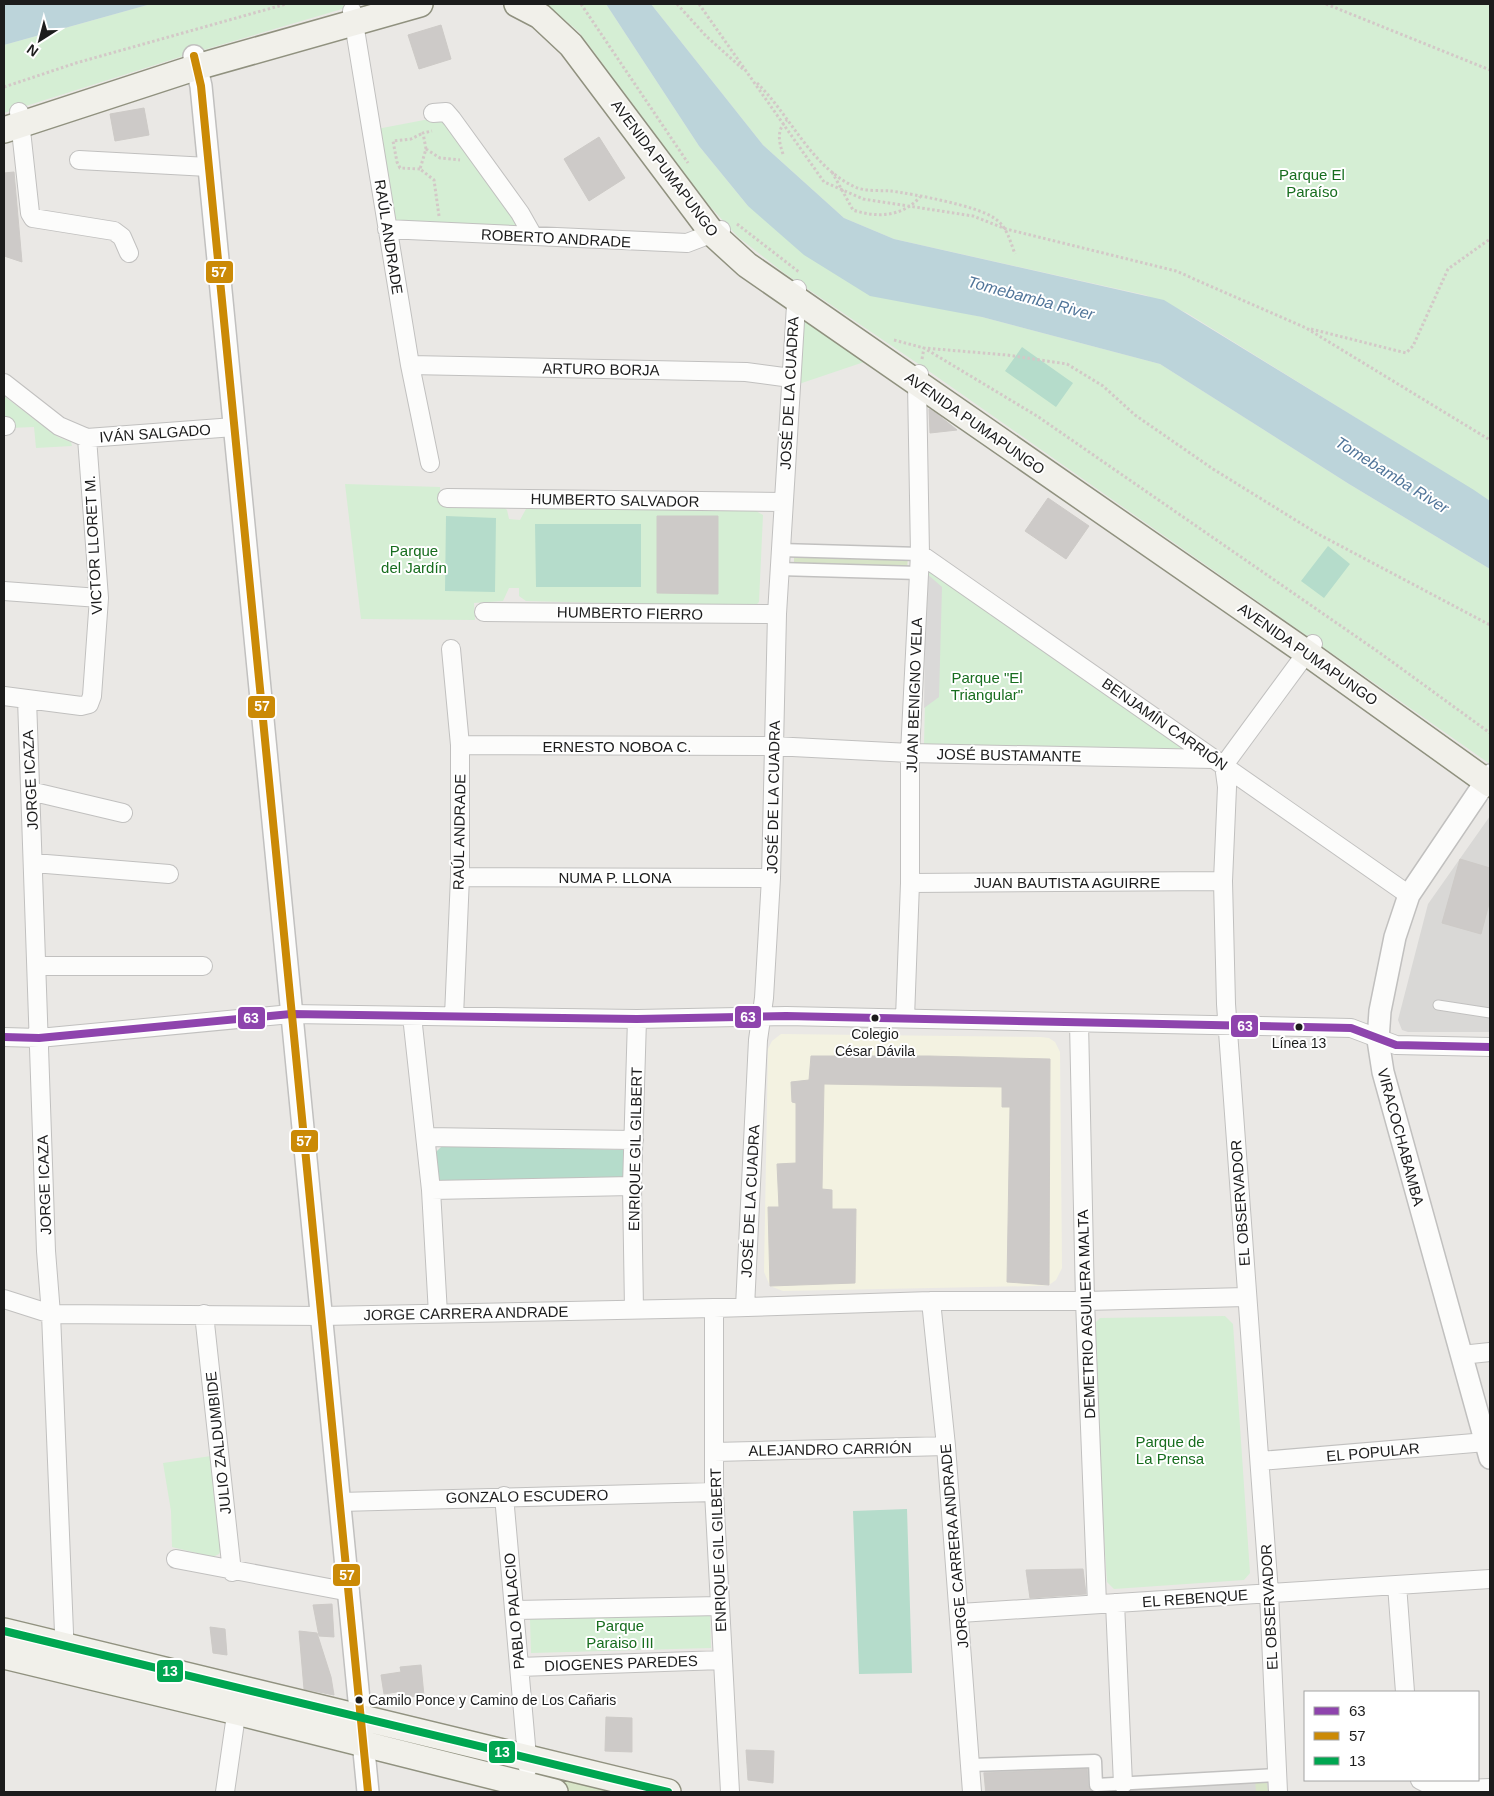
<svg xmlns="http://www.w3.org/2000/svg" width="1494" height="1796" font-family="Arial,sans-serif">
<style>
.residential{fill:#d9d8d6}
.education{fill:#f3f2e1}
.grass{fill:#d7e4c7}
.park{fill:#d5eed4}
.pitch{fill:#b5dccb}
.parking{fill:#dad9d8}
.water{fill:#bcd4da}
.building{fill:#cdcac8;stroke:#cdcac7}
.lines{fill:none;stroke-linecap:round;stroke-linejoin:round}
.service-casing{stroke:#c1c0bf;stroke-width:11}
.pedestrian-casing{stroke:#c1c0bf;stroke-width:15}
.minor-casing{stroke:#c1c0bf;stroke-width:20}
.tertiary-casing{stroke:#c1c0bf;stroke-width:24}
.secondary-casing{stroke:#90917f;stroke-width:28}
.path{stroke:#d3c8c7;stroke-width:3;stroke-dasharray:2.5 2.5;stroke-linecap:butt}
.service{stroke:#fcfcfb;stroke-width:9}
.pedestrian{stroke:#fcfcfb;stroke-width:12}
.minor{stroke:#fcfcfb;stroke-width:18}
.tertiary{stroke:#fcfcfb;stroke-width:21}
.secondary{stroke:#f1f0ea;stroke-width:25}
.bus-1-casing{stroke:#fff;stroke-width:11}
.bus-2-casing{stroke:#fff;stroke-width:11}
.bus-3-casing{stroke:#fff;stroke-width:11}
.bus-1{stroke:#8e44ad;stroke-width:8}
.bus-2{stroke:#cb8a06;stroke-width:8}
.bus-3{stroke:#00a651;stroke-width:8}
.bus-dot{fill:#1c1c1c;stroke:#fff;stroke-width:2}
.labels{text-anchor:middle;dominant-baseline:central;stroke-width:4;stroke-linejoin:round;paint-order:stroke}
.bus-label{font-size:14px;fill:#1c1c1c;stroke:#fff}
.street-label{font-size:15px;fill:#1c1c1c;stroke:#fff}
.park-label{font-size:15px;fill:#176d1e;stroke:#fff}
.water-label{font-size:16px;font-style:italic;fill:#517599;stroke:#fff}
.line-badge{stroke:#fff;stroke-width:2}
.badge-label{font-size:14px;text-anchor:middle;font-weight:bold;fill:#fff}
</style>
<rect width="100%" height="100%" fill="#eae8e5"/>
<!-- residential -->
<path class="residential" d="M1490 816V1032H1408L1402 1030 1398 1020 1428 904Z
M1094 1762 1096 1786 1272 1776V1792H985L983 1767Z"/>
<!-- education -->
<path class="education" d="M781 1034 1041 1037 1049 1038 1055 1042 1060 1052 1062 1268 1056 1280 1049 1285 1036 1286 783 1291 770 1286 764 1272 768 1049 772 1041Z"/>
<!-- grass -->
<path class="grass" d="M794 550 908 554 907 572 794 569Z
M531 1762 658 1792H567L533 1783Z
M1266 1778 1268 1792H1256L1255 1779Z"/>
<!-- park -->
<path class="park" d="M151 4H359L183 56 4 113V45Z
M546 4H606L699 146 748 206 932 306 982 317 1160 364 1349 484 1490 569V764L923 367 784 273 738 237 706 202 579 32Z
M651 4H1490V501L1187 313 1145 295 894 239 844 218 763 145Z
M445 116 520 226 393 220 377 129Z
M801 317 867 361 793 386Z
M4 396 58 437 71 442 72 446 36 448 34 427 10 428 4 423Z
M345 484 440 487 441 505 503 506 507 510 509 519 520 520 527 507 756 511 763 515 759 602 754 607 526 601 519 596V588H509L503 601 474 603 475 620 361 619Z
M928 569 1181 745 1182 747 1179 751 924 745Z
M1225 1316 1233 1324 1250 1573 1244 1580 1114 1589 1107 1582 1090 1328 1100 1318Z
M211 1456 222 1547 219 1554 213 1557 172 1547 171 1511 163 1463Z
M710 1615 711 1648 531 1653 530 1619Z"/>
<!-- pitch -->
<path class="pitch" d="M1022 347 1073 383 1056 407 1005 371Z
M446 516 496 518 495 592 445 591Z
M535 524H641V587H536Z
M1328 546 1350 564 1324 598 1301 581Z
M443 1145 623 1150 625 1151 624 1178 442 1182 438 1179 435 1153Z
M907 1509 912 1673 859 1674 853 1511Z"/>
<!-- parking -->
<path class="parking" d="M926 573 942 587 939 697 924 708Z"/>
<!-- water -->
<path class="water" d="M4 4H151L4 45Z
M606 4H651L763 145 844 218 894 239 1164 300 1474 490 1490 501V569L1349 484 1160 364 982 317 870 296 804 255 748 206 699 146Z"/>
<!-- building -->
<path class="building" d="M441 25 451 59 419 69 408 35Z
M144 108 149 135 115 141 110 114Z
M599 137 625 178 589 201 564 159Z
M14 172 22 262 4 256V173Z
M929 409 937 414 957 430 930 433Z
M1048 498 1089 526 1066 559 1025 531Z
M657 516H718V594L657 593Z
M1460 859 1490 868V900L1481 934 1442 923Z
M811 1056H929L1050 1059 1049 1285 1007 1282 1010 1107H1002V1087L824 1084 822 1189 832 1190V1209H856L855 1283 770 1286 768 1207H779L777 1164 796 1163V1103L792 1102 791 1082 809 1080Z
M1083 1569 1086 1594 1030 1598 1026 1570Z
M332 1604 334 1637 319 1636 313 1605Z
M210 1627 225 1629 227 1655 213 1653Z
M299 1631 317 1633 331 1677 334 1695 304 1689Z
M421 1665 424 1696 403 1697V1691L384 1694 381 1675 401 1672 400 1667Z
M606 1717 632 1718V1752L605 1751Z
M746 1750 774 1751 773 1783 748 1780Z
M1087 1769 1088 1786 1092 1792H986L984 1773Z"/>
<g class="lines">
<defs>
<path id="service" d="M1438 1005 1490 1013"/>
<path id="pedestrian" d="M780 550 920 554
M779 569 919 573
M970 1765 1095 1761 1096 1785 1278 1775"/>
<path id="minor" d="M352 11 410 365 430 463
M19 112 30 213 33 218 114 231 122 237 129 253
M433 113 446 112 452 119 520 213 533 236
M79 160 208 167
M387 229 687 243 721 230
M410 365 746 372 791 378
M4 383 59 426 87 438 234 427
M4 426H6
M447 498 783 502
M920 554 1409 895
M4 591 99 598
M484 612 777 614
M451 649 460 745V877L454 1016
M4 696 81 706 89 704 92 696 99 598 87 438
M27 699 46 1251 51 1314 65 1657
M460 745 773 746 910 753 1214 759
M30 791 123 813
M34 863 169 874
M460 877 771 878
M910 883 1223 881
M37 966H203
M412 1016 431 1190 438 1314
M905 1018 910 883V753L920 554 917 383 919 374
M1079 1023 1085 1301 1097 1604
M4 1037 39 1038 291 1014 637 1019 786 1016 1351 1028 1396 1045 1490 1047
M426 1137 634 1140
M431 1190 632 1186
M4 1299 51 1314 322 1316 714 1308 931 1301H1085L1246 1297
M931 1301 946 1446 972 1792
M745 1307 758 1040 764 998 771 878 777 614 797 289
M714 1308V1492L730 1792
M634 1309 632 1186 637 1019
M204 1314 232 1572
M1461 1355 1490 1352
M714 1452 946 1446
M1260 1461 1486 1442
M504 1496 528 1768
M340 1502 714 1492
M176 1559 350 1592
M1397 1585 1405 1692
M1115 1603 1123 1784
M515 1610 720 1606
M960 1613 1490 1579
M519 1667 722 1660
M1420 1780 1440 1790 1490 1788
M225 1792 238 1701
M1278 1792 1269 1593 1226 1004 1223 881 1227 787 1224 765 1313 644"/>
<path id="tertiary" d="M194 56 201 86 368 1792
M1490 775 1409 895 1395 937 1380 1011 1378 1040 1383 1072 1490 1458"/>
<path id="secondary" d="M517 4 540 16 571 45 713 234 747 265 1307 653 1490 784
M4 130 197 67 420 4
M4 1631 668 1792
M4 1656 237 1712 555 1792"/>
</defs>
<!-- service casing -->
<use href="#service" class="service-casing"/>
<!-- pedestrian casing -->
<use href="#pedestrian" class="pedestrian-casing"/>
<!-- minor casing -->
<use href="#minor" class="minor-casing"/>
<!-- tertiary casing -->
<use href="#tertiary" class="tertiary-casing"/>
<!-- secondary casing -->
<use href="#secondary" class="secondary-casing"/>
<!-- path -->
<path class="path" d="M581 4 688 163
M677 4 706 36 744 70
M699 4 824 182 863 199 973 216 1006 229 1176 271 1306 328 1490 440
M1326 4 1490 70
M757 83C790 115 810 165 853 186 864 192 879 190 891 191 913 194 978 206 994 218 1007 226 1010 241 1015 254
M4 87 76 63 286 4
M426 149 423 133 432 131
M783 154C779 142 776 130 787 120
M420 169 400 168 397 162 393 141 411 139 423 133
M832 172 853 210C877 218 902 217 920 197
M439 216 434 180 420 169 426 149 440 158 460 160
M737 224 799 272
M1311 329 1406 353 1413 346 1448 269 1490 239
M894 340 924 348 1007 355 1067 364 1103 386 1135 415 1213 469 1318 534 1490 625
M922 359 924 348 1037 416 1380 653 1490 733"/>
<!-- service -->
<use href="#service" class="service"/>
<!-- pedestrian -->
<use href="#pedestrian" class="pedestrian"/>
<!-- minor -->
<use href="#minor" class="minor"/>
<!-- tertiary -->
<use href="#tertiary" class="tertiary"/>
<!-- secondary -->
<use href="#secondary" class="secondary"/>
<defs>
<path id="bus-1" d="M4 1037 39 1038 291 1014 637 1019 786 1016 1351 1028 1396 1045 1490 1047"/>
<path id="bus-2" d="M194 56 201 86 368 1792"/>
<path id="bus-3" d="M4 1631 668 1792"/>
</defs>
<!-- bus-1 casing -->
<use href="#bus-1" class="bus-1-casing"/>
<!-- bus-2 casing -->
<use href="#bus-2" class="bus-2-casing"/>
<!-- bus-3 casing -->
<use href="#bus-3" class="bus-3-casing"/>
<!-- bus-1 -->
<use href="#bus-1" class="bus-1"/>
<!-- bus-2 -->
<use href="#bus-2" class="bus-2"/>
<!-- bus-3 -->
<use href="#bus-3" class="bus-3"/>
</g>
<!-- markers -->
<g class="bus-dot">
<circle cx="875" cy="1018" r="4.5"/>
<circle cx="1299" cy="1027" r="4.5"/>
<circle cx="359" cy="1700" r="4.5"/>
</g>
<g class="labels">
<!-- bus labels -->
<g class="bus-label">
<text x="875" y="1034">Colegio<tspan x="875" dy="17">César Dávila</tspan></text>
<text x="1299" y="1043">Línea 13</text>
<text x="368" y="1700" text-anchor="start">Camilo Ponce y Camino de Los Cañaris</text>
</g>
<!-- street labels -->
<g class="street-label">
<text transform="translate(665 168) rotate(53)">AVENIDA PUMAPUNGO</text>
<text transform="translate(389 237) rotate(81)">RAÚL ANDRADE</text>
<text transform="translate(556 238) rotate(3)">ROBERTO ANDRADE</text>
<text transform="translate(601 369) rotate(1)">ARTURO BORJA</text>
<text transform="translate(789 393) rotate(-87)">JOSÉ DE LA CUADRA</text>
<text transform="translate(975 423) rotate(35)">AVENIDA PUMAPUNGO</text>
<text transform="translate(155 433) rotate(-4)">IVÁN SALGADO</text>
<text transform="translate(615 500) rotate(1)">HUMBERTO SALVADOR</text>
<text transform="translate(93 545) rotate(-93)">VICTOR LLORET M.</text>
<text transform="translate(630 613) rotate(1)">HUMBERTO FIERRO</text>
<text transform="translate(1308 654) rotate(35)">AVENIDA PUMAPUNGO</text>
<text transform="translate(914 695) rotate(-88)">JUAN BENIGNO VELA</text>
<text transform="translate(1165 724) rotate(35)">BENJAMÍN CARRIÓN</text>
<text x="617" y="746">ERNESTO NOBOA C.</text>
<text transform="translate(1009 755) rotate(1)">JOSÉ BUSTAMANTE</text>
<text transform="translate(30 780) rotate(-93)">JORGE ICAZA</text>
<text transform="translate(773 797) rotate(-89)">JOSÉ DE LA CUADRA</text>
<text transform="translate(459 832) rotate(-89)">RAÚL ANDRADE</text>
<text x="615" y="877">NUMA P. LLONA</text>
<text x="1067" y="882">JUAN BAUTISTA AGUIRRE</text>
<text transform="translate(1401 1137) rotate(75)">VIRACOCHABAMBA</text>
<text transform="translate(635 1149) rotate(-89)">ENRIQUE GIL GILBERT</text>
<text transform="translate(44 1185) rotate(-92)">JORGE ICAZA</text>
<text transform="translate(750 1201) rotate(-87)">JOSÉ DE LA CUADRA</text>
<text transform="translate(1240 1203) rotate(-94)">EL OBSERVADOR</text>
<text transform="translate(466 1313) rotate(-1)">JORGE CARRERA ANDRADE</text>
<text transform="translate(1086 1314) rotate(-92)">DEMETRIO AGUILERA MALTA</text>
<text transform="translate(218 1443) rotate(-96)">JULIO ZALDUMBIDE</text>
<text transform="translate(830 1449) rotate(-1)">ALEJANDRO CARRIÓN</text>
<text transform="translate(1373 1452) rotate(-5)">EL POPULAR</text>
<text transform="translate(527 1496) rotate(-1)">GONZALO ESCUDERO</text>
<text transform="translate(954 1546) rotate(-95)">JORGE CARRERA ANDRADE</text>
<text transform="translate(718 1550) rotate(-92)">ENRIQUE GIL GILBERT</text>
<text transform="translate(1195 1598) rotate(-4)">EL REBENQUE</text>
<text transform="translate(1269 1607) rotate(-93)">EL OBSERVADOR</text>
<text transform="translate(514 1611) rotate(-95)">PABLO PALACIO</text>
<text transform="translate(621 1663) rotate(-2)">DIOGENES PAREDES</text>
</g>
<!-- park labels -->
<g class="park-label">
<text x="1312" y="174">Parque El<tspan x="1312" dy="17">Paraíso</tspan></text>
<text x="414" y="550">Parque<tspan x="414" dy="17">del Jardín</tspan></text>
<text x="987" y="677">Parque "El<tspan x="987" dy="17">Triangular"</tspan></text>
<text x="1170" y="1441">Parque de<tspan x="1170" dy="17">La Prensa</tspan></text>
<text x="620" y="1625">Parque<tspan x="620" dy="17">Paraiso III</tspan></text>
</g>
<!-- water labels -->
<g class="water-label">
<text transform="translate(1031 298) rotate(15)">Tomebamba River</text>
<text transform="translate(1392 475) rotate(32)">Tomebamba River</text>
</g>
</g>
<g class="line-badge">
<rect x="205" y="260" width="29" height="24" rx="5" fill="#cb8a06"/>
<rect x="247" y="695" width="29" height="24" rx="5" fill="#cb8a06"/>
<rect x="734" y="1005" width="28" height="24" rx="5" fill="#8e44ad"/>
<rect x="237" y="1006" width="29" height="24" rx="5" fill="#8e44ad"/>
<rect x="1230" y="1014" width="29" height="24" rx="5" fill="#8e44ad"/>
<rect x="290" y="1129" width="29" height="24" rx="5" fill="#cb8a06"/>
<rect x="332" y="1563" width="29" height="24" rx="5" fill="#cb8a06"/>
<rect x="156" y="1659" width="28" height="24" rx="5" fill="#00a651"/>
<rect x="488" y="1740" width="28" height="24" rx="5" fill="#00a651"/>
</g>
<g class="badge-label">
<text x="219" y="277">57</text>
<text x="262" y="711">57</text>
<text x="748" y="1022">63</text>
<text x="251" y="1023">63</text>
<text x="1245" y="1031">63</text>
<text x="304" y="1146">57</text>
<text x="347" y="1580">57</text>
<text x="170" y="1676">13</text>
<text x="502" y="1757">13</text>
</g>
<!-- border -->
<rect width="1494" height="1796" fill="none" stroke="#1c1c1c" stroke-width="10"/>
<!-- legend -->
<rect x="1304" y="1691" width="175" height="90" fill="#ffffff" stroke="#a4a4a4"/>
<rect x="1314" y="1707" width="25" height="8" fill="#8e44ad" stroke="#a4a4a4"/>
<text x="1349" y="1716" font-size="15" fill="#1c1c1c">63</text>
<rect x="1314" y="1732" width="25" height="8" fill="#cb8a06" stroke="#a4a4a4"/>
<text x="1349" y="1741" font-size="15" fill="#1c1c1c">57</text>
<rect x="1314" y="1757" width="25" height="8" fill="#00a651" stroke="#a4a4a4"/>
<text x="1349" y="1766" font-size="15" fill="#1c1c1c">13</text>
<!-- north arrow -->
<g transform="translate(40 40) rotate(216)" stroke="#ffffff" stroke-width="4" paint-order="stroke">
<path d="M0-4L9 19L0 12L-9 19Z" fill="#1c1c1c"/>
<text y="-8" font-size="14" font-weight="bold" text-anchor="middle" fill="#1c1c1c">N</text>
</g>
</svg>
